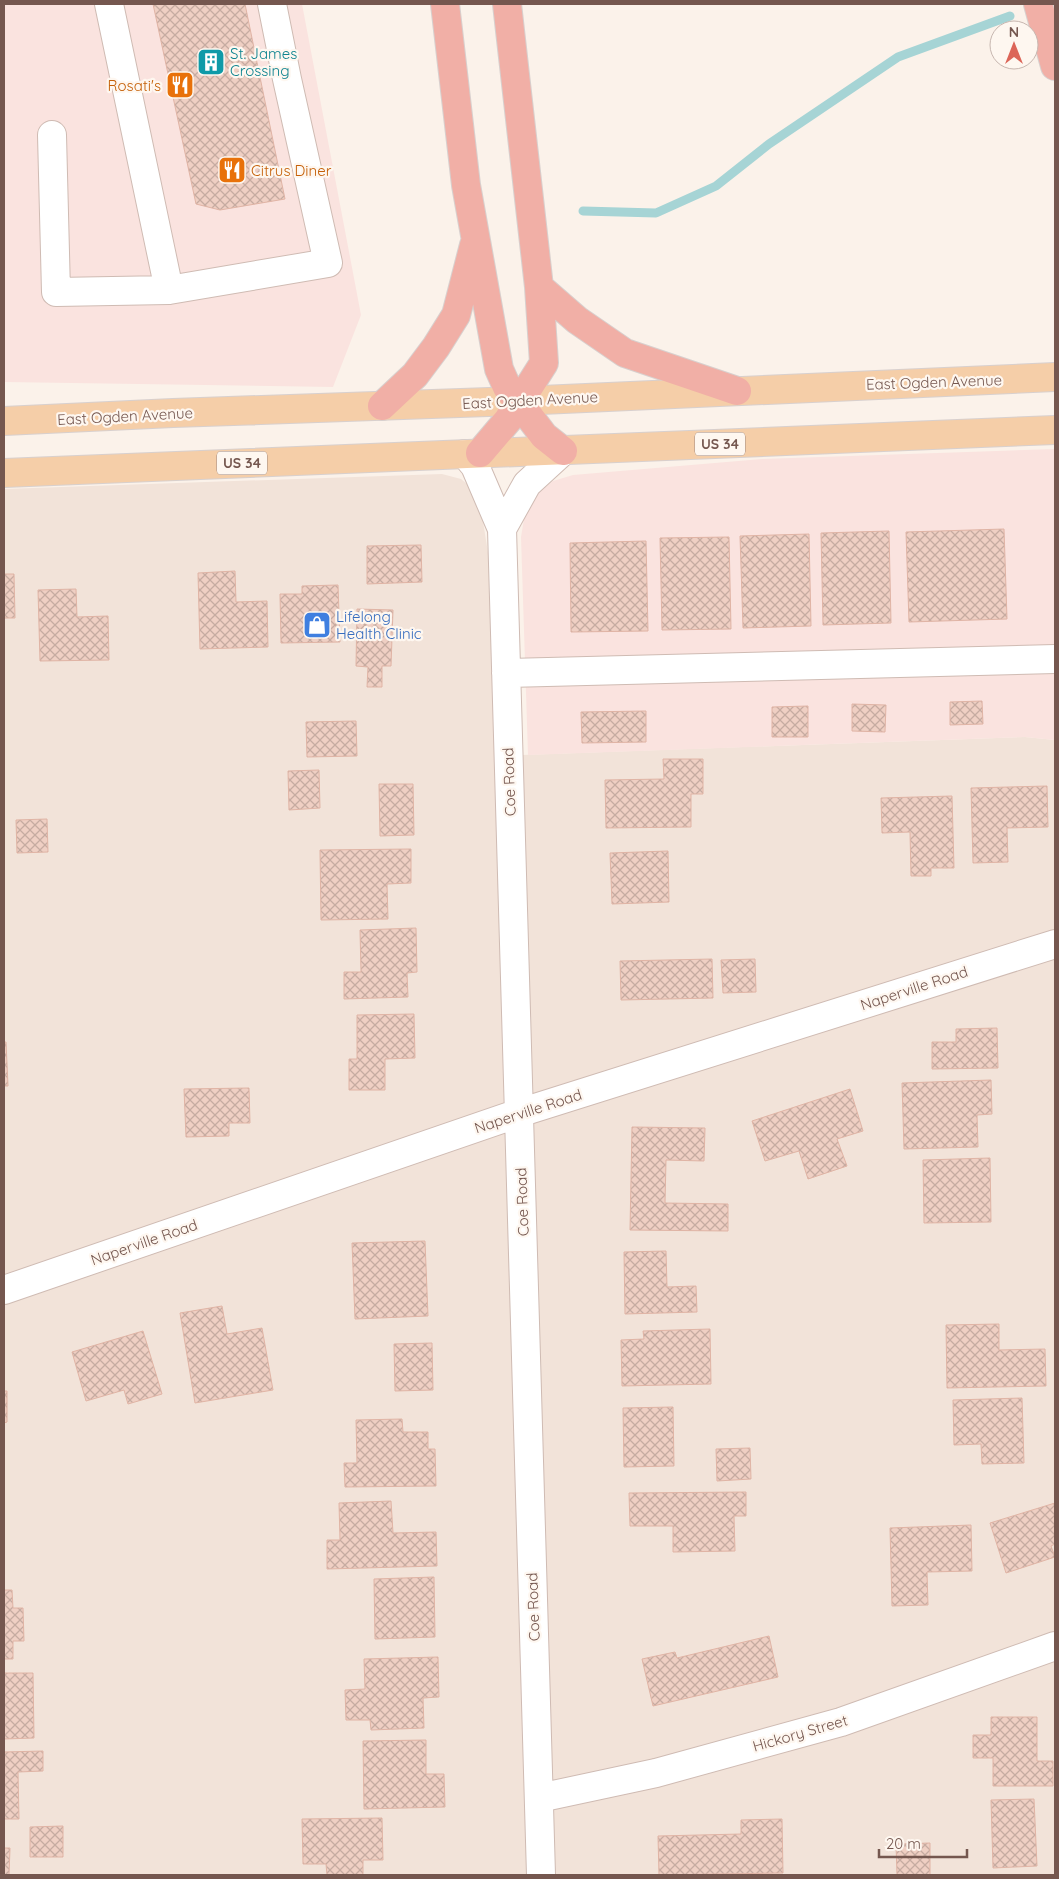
<svg xmlns="http://www.w3.org/2000/svg" width="1059" height="1879" font-family="Quicksand,sans-serif">
<style>
.residential{fill:#f2e3d9}
.commercial{fill:#fae3df}
.lines{fill:none;stroke-linecap:round;stroke-linejoin:round}
.stream{stroke:#a6d4d5;stroke-width:9}
.building{fill:url(#building-cross-hatch);stroke:#e0b4a5}
.minor-casing{stroke:#cfbbb3;stroke-width:30}
.major-casing{stroke:#d8d0ce;stroke-width:30}
.highway-casing{stroke:#d8d0ce;stroke-width:30}
.minor{stroke:#fff;stroke-width:28}
.major{stroke:#f5cea8;stroke-width:28}
.highway{stroke:#f1afa6;stroke-width:28}
.labels{text-anchor:middle;dominant-baseline:central;stroke-width:4.5;stroke-linejoin:round;paint-order:stroke}
.shield{fill:#fef7f0;stroke:#9e877f;stroke-width:1}
.shield-label{font-size:14px;font-weight:bold;fill:#75574f}
.culture-label{font-size:15px;fill:#0d838f;stroke:#fef7f0;text-anchor:start}
.food-label{font-size:15px;fill:#c56008;stroke:#fef7f0;text-anchor:end}
.street-label{font-size:15px;fill:#75574f;stroke:#fef7f0}
.shop-label{font-size:15px;fill:#366cbe;stroke:#fef7f0;text-anchor:start}
</style>
<defs>
<pattern id="building-cross-hatch" width="8" height="8" patternUnits="userSpaceOnUse" patternTransform="scale(1.25)"><rect width="8" height="8" fill="#efcfc3"/><path d="M0 0l8 8M0 8l8-8" fill="none" stroke="#c6aba1"/></pattern>
</defs>
<rect width="100%" height="100%" fill="#fbf2ea"/>
<!-- residential -->
<path class="residential" d="M442 474 461 479 473 489 481 509 489 559 495 756 1025 737 1055 740V1875H4V489Z"/>
<!-- commercial -->
<path class="commercial" d="M4 4H302L361 315 333 387 4 382Z
M1055 449V740L1025 737 528 755 521 537 525 513 535 495 553 481 573 475 762 459Z"/>
<g class="lines">
<!-- stream -->
<path class="stream" d="M583 211 656 213 716 186 769 144 898 57 1010 16"/>
</g>
<!-- building -->
<path class="building" d="M153 4H245L285 199 220 210 196 204Z
M1004 529 1007 619 909 622 906 532Z
M889 531 891 623 823 625 821 533Z
M809 534 811 626 743 628 740 536Z
M729 537 731 629 662 630 660 538Z
M646 541 648 631 571 632 570 543Z
M421 545 422 582 367 584V546Z
M235 571 236 602 267 601 268 647 200 649 198 573Z
M4 574H14L15 618H4Z
M338 585 340 642 281 643 280 594H302V586Z
M76 589 77 617 108 616 109 660 40 661 38 590Z
M357 609 393 610 391 666H382V687H367L368 667 356 666Z
M982 701 983 724 950 725V702Z
M852 704 886 705 885 732 852 731Z
M808 706V737H772V707Z
M646 711V742L582 743 581 712Z
M356 721 357 756 307 757 306 722Z
M663 759H703V794H691V827L606 828 605 780 664 779Z
M319 770 320 808 289 810 288 771Z
M379 784H413L414 835 380 836Z
M1047 786 1048 827 1007 828 1008 862 973 863 971 788Z
M952 796 954 868H931V876H911L910 832 882 833 881 798Z
M47 819 48 852 17 853 16 820Z
M411 849V883L387 884 388 919 321 920 320 850Z
M668 851 669 902 612 904 610 853Z
M416 928 417 972 407 973 408 997 344 999V972H361L360 930Z
M712 959 713 998 621 1000 620 961Z
M755 959 756 992 723 993 721 960Z
M414 1014 415 1058 385 1059V1090H349V1059H357V1015Z
M997 1028 998 1068 932 1069V1042H956V1029Z
M4 1042H6L8 1086H4Z
M991 1080 992 1114 977 1115 978 1147 904 1149 902 1083Z
M249 1088 250 1123H229V1136L186 1137 184 1089Z
M850 1089 863 1131 837 1139 847 1166 808 1179 799 1151 765 1161 752 1121Z
M632 1127 705 1128 704 1161 666 1160 665 1203 728 1204V1231L630 1230Z
M990 1158 991 1222 924 1223 923 1160Z
M425 1241 428 1316 355 1319 352 1243Z
M666 1251 667 1287 696 1286 697 1312 625 1314 624 1252Z
M222 1306 227 1334 262 1328 273 1390 195 1403 180 1313Z
M999 1324V1350L1045 1349 1046 1386 947 1388 946 1325Z
M710 1329 711 1384 622 1386 621 1340 644 1339 643 1331Z
M143 1331 162 1394 128 1404 124 1390 86 1401 72 1352Z
M432 1343 433 1390 395 1391 394 1344Z
M4 1391H7V1422L4 1423Z
M1022 1398 1024 1463 982 1464 981 1444 954 1445 953 1400Z
M673 1407 674 1466 624 1467 623 1408Z
M402 1419 403 1432H428V1449H435L436 1486 345 1487 344 1463H357L356 1420Z
M750 1448 751 1479 717 1481 716 1449Z
M746 1492V1516H734L735 1551 673 1552V1526H630L629 1493Z
M391 1501 393 1533 436 1532 437 1566 327 1569V1540H340L339 1503Z
M1055 1503V1544L1051 1546 1055 1557 1006 1573 990 1523Z
M971 1525 972 1571 927 1572 928 1605 892 1606 890 1528Z
M434 1577 435 1637 375 1639 374 1579Z
M4 1590H12L13 1608H23L24 1641H13V1659H4Z
M769 1636 778 1677 653 1706 642 1659 675 1652 677 1658Z
M438 1657 439 1697 423 1698 424 1728 371 1730 370 1720H346L345 1690 365 1689 364 1659Z
M4 1673H33L34 1738 4 1739Z
M991 1717H1037V1761H1053V1786H993V1758H973V1735H991Z
M426 1740V1774H444L445 1807 364 1809 363 1741Z
M43 1751V1771L18 1772 19 1819H4V1752Z
M1034 1799 1037 1866 993 1868 991 1800Z
M382 1818 383 1860H363V1875H327L326 1864H303L302 1819Z
M782 1819 783 1873 659 1875 658 1836 741 1834V1820Z
M63 1826V1857H30V1827Z
M930 1843V1875H897L896 1844Z
M4 1848H10L9 1875H4Z"/>
<g class="lines">
<defs>
<path id="minor" d="M109 4 169 290
M52 135 56 292 169 290 328 263 287 79 272 4
M465 454 475 466 502 529 541 1875
M502 529 527 484 563 451
M506 673 1055 659
M4 1290 519 1113 1055 944
M539 1798 656 1773 841 1722 1055 1646"/>
<path id="major" d="M4 421 173 413 519 401 1055 377
M4 473 1055 430"/>
<path id="highway" d="M445 4 466 185 499 369 507 387 544 436 563 451
M1038 4 1055 66
M539 287 577 320 625 353 737 391
M382 406 415 375 436 347 456 315 474 245
M480 453 508 420 544 363 539 287 507 4"/>
</defs>
<!-- minor casing -->
<use href="#minor" class="minor-casing"/>
<!-- major casing -->
<use href="#major" class="major-casing"/>
<!-- highway casing -->
<use href="#highway" class="highway-casing"/>
<!-- minor -->
<use href="#minor" class="minor"/>
<!-- major -->
<use href="#major" class="major"/>
<!-- highway -->
<use href="#highway" class="highway"/>
</g>
<!-- icons -->
<defs>
<symbol id="building-square" viewBox="-11 -11 22 22"><rect x="-9" y="-9" width="18" height="18" rx="4" fill="#0f9aa8" stroke="#fef7f0"/><path d="M-4-6H4V6H1V3H-1V6H-4ZM-2.5-4.3h1.7v1.8h-1.7ZM.8-4.3h1.7v1.8H.8ZM-2.5-1h1.7V.8h-1.7ZM.8-1h1.7V.8H.8Z" fill="#fff"/></symbol>
<symbol id="restaurant-square" viewBox="-11 -11 22 22"><rect x="-9" y="-9" width="18" height="18" rx="4" fill="#e8710a" stroke="#fef7f0"/><path d="M-5-6h1v4h1v-4h1v4h1v-4h1v5L-1.5 .5V6h-2V.5L-5-1ZM5-6V6H3V1.5H1.5Q1.5-4 5-6Z" fill="#fff"/></symbol>
<symbol id="shop-square" viewBox="-11 -11 22 22"><rect x="-9" y="-9" width="18" height="18" rx="4" fill="#3f7fe0" stroke="#fef7f0"/><path d="M-5-2.5h2.3a2.7 3.5 0 0 1 5.4 0H5L5.5 6h-11ZM-1.5-2.5h3a1.5 2.3 0 0 0-3 0Z" fill="#fff"/></symbol>
</defs>
<g fill-rule="evenodd">
<use href="#building-square" x="195" y="46" width="32" height="32"/>
<use href="#restaurant-square" x="164" y="69" width="32" height="32"/>
<use href="#restaurant-square" x="216" y="154" width="32" height="32"/>
<use href="#shop-square" x="301" y="609" width="32" height="32"/>
</g>
<g class="labels">
<!-- shield labels -->
<g class="shield">
<rect x="695" y="432.5" width="50" height="23" rx="4"/>
<rect x="217" y="451.5" width="50" height="23" rx="4"/>
</g>
<g class="shield-label">
<text x="720" y="444">US 34</text>
<text x="242" y="463">US 34</text>
</g>
<!-- culture labels -->
<g class="culture-label">
<text x="230" y="53">St. James<tspan x="230" dy="17">Crossing</tspan></text>
</g>
<!-- food labels -->
<g class="food-label">
<text x="161" y="85">Rosati's</text>
<text x="251" y="170" text-anchor="start">Citrus Diner</text>
</g>
<!-- street labels -->
<g class="street-label">
<text transform="translate(934 382) rotate(-2)">East Ogden Avenue</text>
<text transform="translate(530 400) rotate(-3)">East Ogden Avenue</text>
<text transform="translate(125 416) rotate(-3)">East Ogden Avenue</text>
<text transform="translate(509 782) rotate(-92)">Coe Road</text>
<text transform="translate(914 988) rotate(-18)">Naperville Road</text>
<text transform="translate(528 1111) rotate(-18)">Naperville Road</text>
<text transform="translate(522 1202) rotate(-92)">Coe Road</text>
<text transform="translate(144 1242) rotate(-19)">Naperville Road</text>
<text transform="translate(533 1607) rotate(-92)">Coe Road</text>
<text transform="translate(800 1733) rotate(-16)">Hickory Street</text>
</g>
<!-- shop labels -->
<g class="shop-label">
<text x="336" y="616">Lifelong<tspan x="336" dy="17">Health Clinic</tspan></text>
</g>
</g>
<!-- border -->
<rect width="1059" height="1879" fill="none" stroke="#75574f" stroke-width="10"/>
<!-- north arrow -->
<g transform="translate(1014 45)"><circle r="24" fill="#fef7f0" stroke="#c7b7b0"/>
<path d="M0-4L9 19L0 12L-9 19Z" fill="#dc6558"/>
<text y="-8" font-size="14" font-weight="bold" text-anchor="middle" fill="#75574f">N</text>
</g>
<!-- scale -->
<path d="M879 1849v8h88v-8" fill="none" stroke="#75574f" stroke-width="2.5"/>
<text x="886" y="1849" font-size="15" fill="#75574f" stroke="#fef7f0" stroke-width="4" paint-order="stroke">20 m</text>
</svg>
